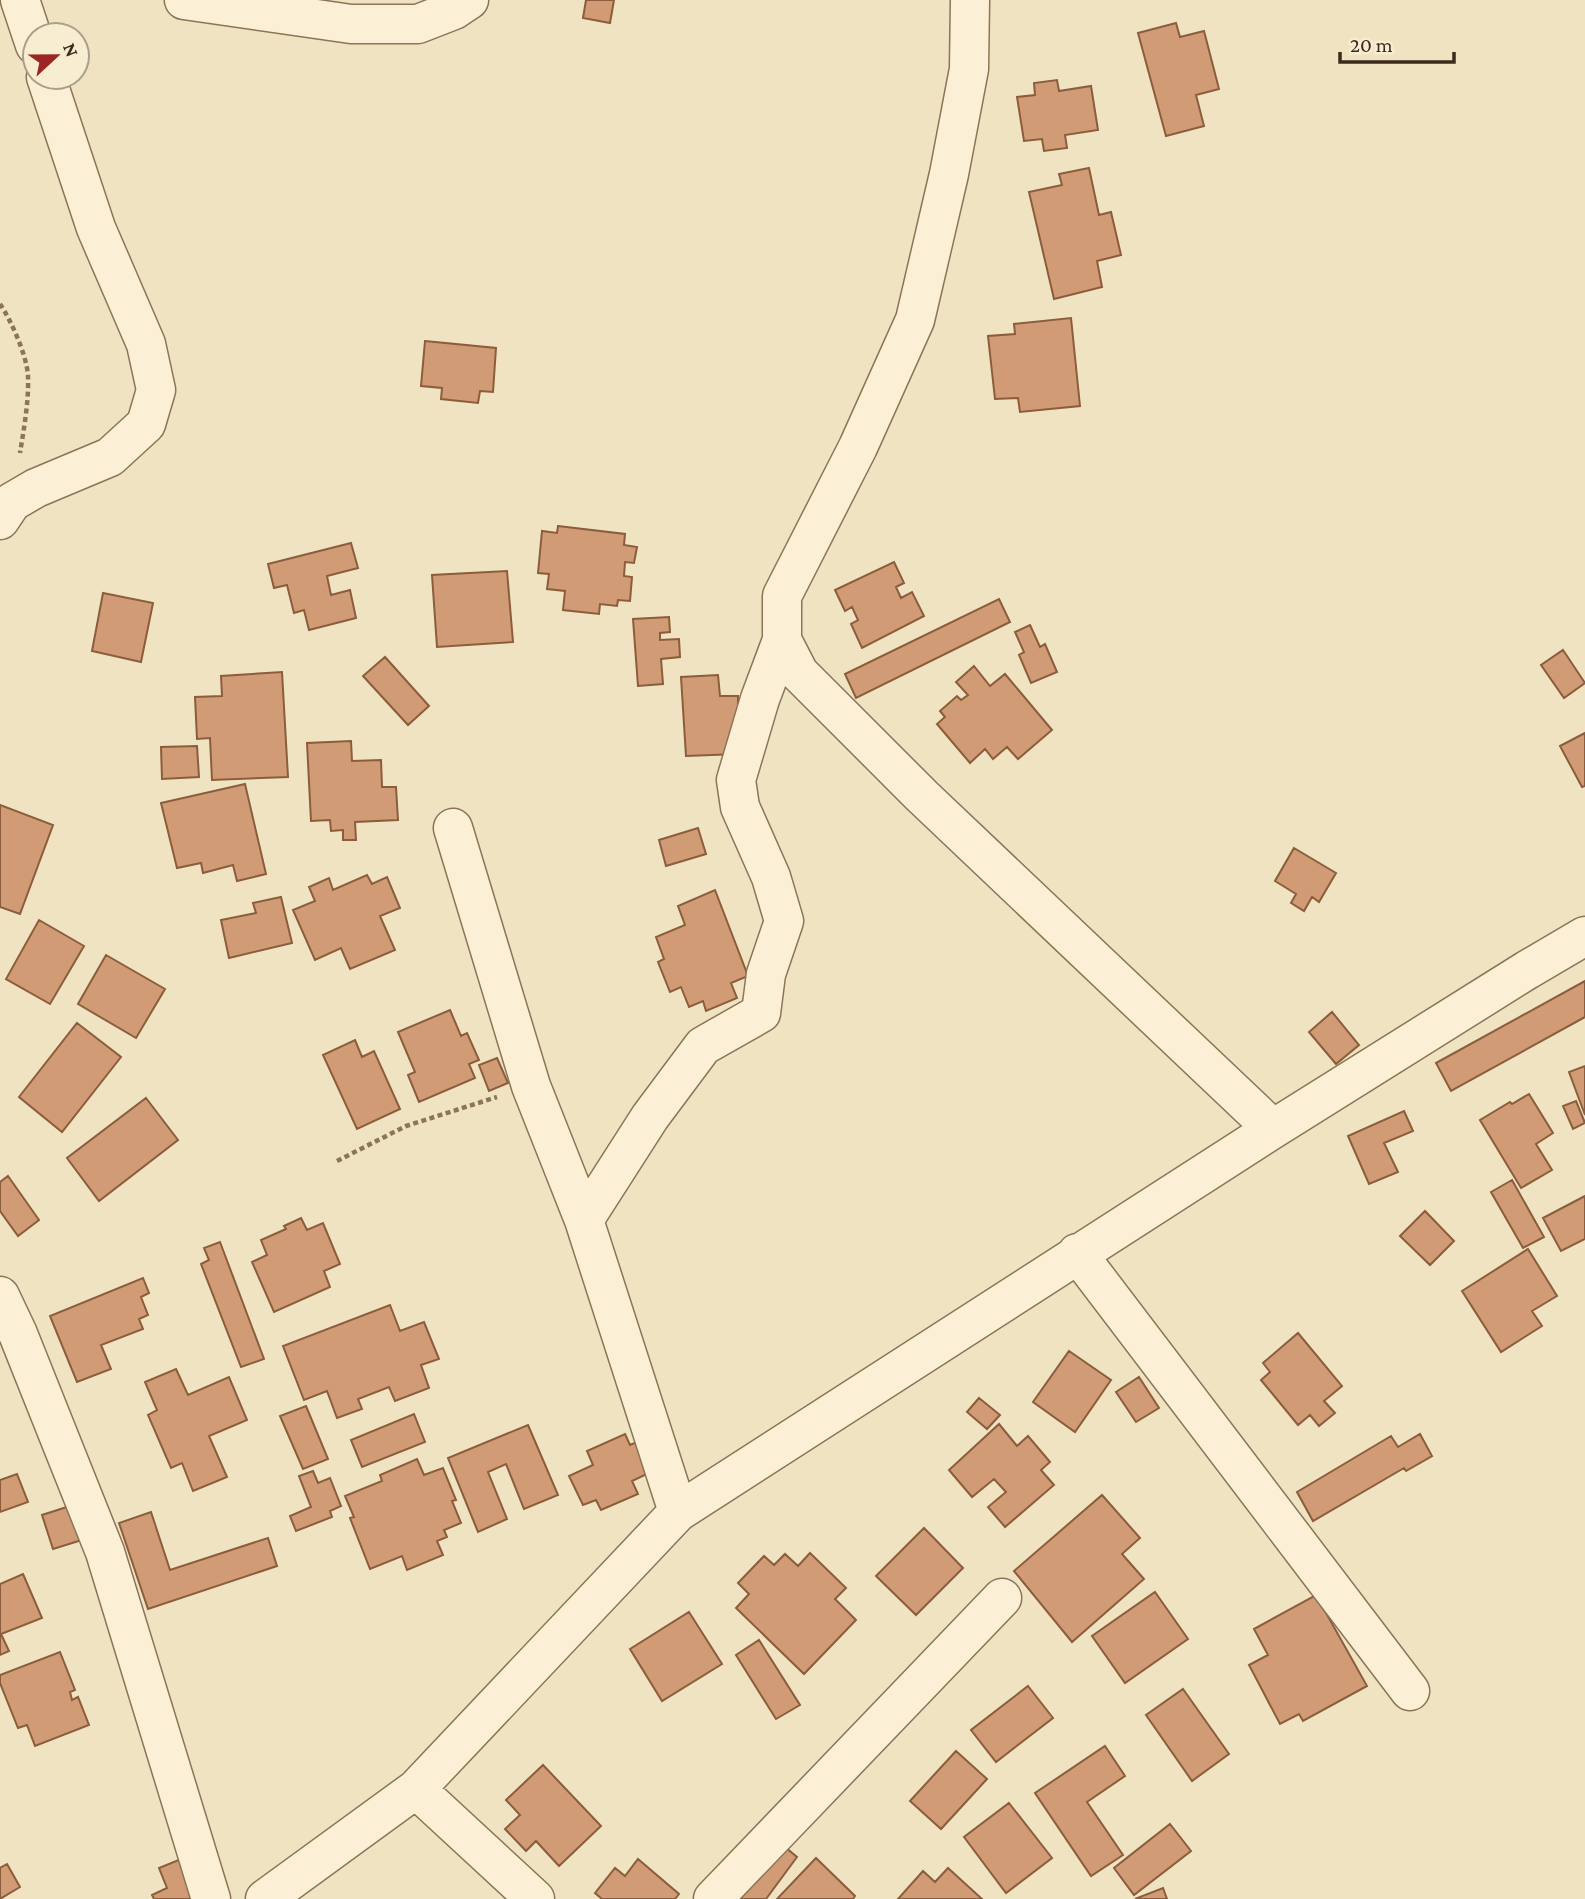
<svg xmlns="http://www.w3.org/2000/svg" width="1585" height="1899" font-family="'Crimson Pro',serif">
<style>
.building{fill:#d19c75;stroke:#8b5d3c;stroke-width:2}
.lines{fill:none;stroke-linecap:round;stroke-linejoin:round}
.street-casing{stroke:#8b7458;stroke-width:41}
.path{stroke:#8b7458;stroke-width:4.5;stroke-dasharray:5 3.5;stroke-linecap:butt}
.street{stroke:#fbf0d5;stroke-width:38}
</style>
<rect width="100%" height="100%" fill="#f0e3c1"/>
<!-- building -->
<path class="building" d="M586 0H614L610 23 583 18Z
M1176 23 1180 37 1204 31 1219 89 1196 95 1204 126 1166 136 1138 33Z
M1057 80 1059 91 1091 86 1098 130 1065 135 1067 148 1044 151 1042 139 1024 141 1017 97 1035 95 1034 83Z
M1089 168 1099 215 1111 212 1121 255 1097 261 1102 287 1054 299 1029 192 1062 185 1059 174Z
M1071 318 1080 406 1020 412 1018 398 995 399 988 336 1015 334 1014 324Z
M425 341 496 348 493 392 480 391 478 403 441 399 442 388 421 386Z
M558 526 625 534 624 545 637 547 634 563 625 562 624 576 632 577 630 601 618 600 617 606 600 604 599 614 563 610 565 591 547 589 549 574 538 573 542 531 557 533Z
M351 543 358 568 327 576 331 595 350 590 356 618 309 630 304 610 294 613 287 585 274 588 268 564Z
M894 562 904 583 896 587 901 598 912 592 924 616 862 648 851 624 858 620 852 607 845 611 835 590Z
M507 571 513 642 437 647 432 575Z
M103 593 153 603 141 662 92 651Z
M999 599 1010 622 856 698 845 674Z
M669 617 670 632 660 633V640L679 639 680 657 661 659 663 684 638 686 633 619Z
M1030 625 1040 647 1045 644 1057 672 1031 683 1019 655 1024 652 1015 632Z
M1563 650 1585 683 1564 698 1541 665Z
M385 657 429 706 408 725 363 676Z
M974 666 990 686 1005 674 1052 730 1018 759 1007 747 993 759 985 749 970 763 937 724 945 717 940 711 957 696 961 700 968 695 956 682Z
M282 672 288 777 212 780 210 738 197 739 195 697 222 696 221 676Z
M718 675 720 696H738V754L686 756 681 677Z
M1585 733V786L1582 787 1560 746Z
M351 741 352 761 381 760 382 787H396L398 820 355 822 356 840H343V830L331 831 330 820 311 821 307 743Z
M197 746 199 777 162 779 161 747Z
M245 784 266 874 237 881 233 865 203 873 201 863 177 868 161 803Z
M0 805 53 825 20 914 0 907Z
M698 828 706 854 666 866 659 840Z
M1294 848 1336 873 1319 902 1312 897 1304 911 1291 903 1296 894 1275 881Z
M367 875 372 884 387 877 400 908 380 916 395 950 350 969 341 948 315 960 293 910 315 901 309 887 329 878 333 890Z
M715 890 748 976 731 983 737 998 706 1011 703 1001 689 1007 681 987 670 992 658 962 664 959 656 937 685 925 678 906Z
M281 897 292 943 229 958 221 920 256 913 253 903Z
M39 920 84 946 50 1004 6 979Z
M106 955 165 989 136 1038 78 1004Z
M1585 981V1017L1451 1091 1436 1063Z
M450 1010 461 1036 467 1033 479 1060 469 1064 475 1078 419 1102 408 1075 415 1072 398 1032Z
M1332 1012 1359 1045 1336 1064 1309 1032Z
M77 1023 121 1057 62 1132 19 1097Z
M355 1040 362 1057 374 1051 400 1109 357 1129 323 1055Z
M497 1058 508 1083 489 1091 479 1065Z
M1585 1066V1115L1569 1072Z
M1529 1094 1553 1133 1536 1144 1552 1170 1521 1188 1480 1120 1510 1102 1512 1104Z
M146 1098 178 1140 99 1201 67 1158Z
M1576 1101 1585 1123 1573 1129 1563 1106Z
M1404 1111 1413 1131 1384 1143 1398 1172 1369 1184 1348 1136Z
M8 1176 39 1220 18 1236 0 1211V1182Z
M1512 1180 1544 1237 1523 1248 1491 1192Z
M1585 1196V1239L1561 1251 1543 1218Z
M1425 1211 1454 1241 1430 1265 1400 1236Z
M301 1218 307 1230 323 1223 340 1264 324 1271 330 1287 274 1312 252 1262 267 1255 261 1240 286 1229 284 1226Z
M220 1242 264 1359 241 1367 201 1264 209 1260 204 1248Z
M1528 1249 1557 1296 1532 1311 1542 1326 1501 1352 1462 1291Z
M143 1278 149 1293 141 1297 148 1315 139 1319 143 1329 101 1345 111 1369 77 1382 50 1316Z
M390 1305 400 1331 424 1322 439 1359 421 1365 429 1388 395 1401 389 1387 358 1399 362 1409 337 1418 327 1391 304 1400 283 1346Z
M1298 1333 1342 1386 1324 1401 1335 1413 1319 1426 1310 1415 1298 1425 1261 1380 1270 1372 1263 1363Z
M1069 1351 1111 1380 1075 1432 1033 1402Z
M176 1369 188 1395 229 1377 247 1420 209 1436 227 1477 193 1491 182 1463 171 1468 148 1415 157 1410 145 1382Z
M1139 1377 1159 1408 1136 1422 1116 1392Z
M979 1398 1000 1415 987 1429 967 1412Z
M306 1406 328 1459 303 1469 280 1416Z
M414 1414 425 1442 362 1467 351 1440Z
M999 1424 1017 1446 1028 1436 1050 1462 1041 1470 1054 1485 1005 1527 988 1507 1006 1492 994 1479 972 1497 949 1470Z
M528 1425 558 1495 524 1509 506 1464 488 1472 507 1519 478 1532 448 1458Z
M625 1434 630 1445 637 1442 651 1472 632 1481 638 1494 601 1510 596 1500 583 1505 569 1476 593 1465 587 1451Z
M1420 1434 1432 1456 1406 1471 1404 1468 1313 1521 1297 1492 1391 1436 1398 1447Z
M417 1459 424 1475 443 1468 456 1500 452 1501 461 1523 444 1530 447 1537 437 1541 443 1555 407 1570 402 1556 370 1569 350 1518 354 1517 345 1496 382 1481 380 1475Z
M313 1471 318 1483 330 1478 341 1506 330 1511 332 1517 296 1531 290 1516 311 1507 299 1476Z
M17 1474 28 1502 0 1512V1480Z
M1102 1495 1140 1538 1122 1554 1144 1579 1072 1642 1014 1571Z
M73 1505 85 1539 53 1549 42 1515Z
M151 1512 170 1570 268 1538 277 1566 148 1609 119 1523Z
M924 1528 963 1568 916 1615 876 1576Z
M810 1553 846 1588 835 1599 856 1620 804 1674 736 1608 749 1594 738 1583 764 1556 774 1565 785 1554 798 1566Z
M23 1574 42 1618 1 1634 9 1651 0 1655V1584Z
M1155 1592 1188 1639 1125 1683 1092 1636Z
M1316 1595 1367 1686 1303 1721 1299 1714 1280 1724 1249 1665 1268 1655 1254 1629Z
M689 1612 722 1664 662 1701 630 1649Z
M759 1640 800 1705 776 1719 736 1655Z
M60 1652 75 1690 70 1692 72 1700 78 1697 89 1725 35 1746 27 1725 18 1728 0 1683V1675Z
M1028 1686 1053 1718 996 1762 971 1730Z
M1183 1689 1229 1754 1192 1781 1146 1715Z
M1105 1746 1125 1776 1087 1802 1123 1855 1091 1876 1035 1793Z
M956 1751 987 1779 941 1829 910 1801Z
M543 1765 601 1826 559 1866 536 1841 526 1851 505 1829 520 1815 506 1800Z
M1009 1803 1052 1858 1006 1893 964 1837Z
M1170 1824 1191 1851 1134 1895 1114 1868Z
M779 1842 797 1857 766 1899H739Z
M816 1858 855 1896 853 1899H777Z
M181 1859 199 1899H154L152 1895 167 1888 159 1868Z
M638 1859 679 1894 675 1899H602L595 1893 615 1868 625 1876Z
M7 1864 20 1887 0 1899V1868Z
M948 1868 982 1899H898L923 1871 935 1882Z
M1163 1888 1167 1899H1135Z"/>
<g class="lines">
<defs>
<path id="street" d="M20 0 35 45
M184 0 351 24H418L454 10 469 0
M970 0 969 69 949 174 915 320 858 447 782 596V640L799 673 922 796 1273 1129
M0 520 12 502 36 488 110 457 146 424 156 390 146 344 96 228 46 77
M453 828 531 1086 584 1220 678 1512
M584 1220 650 1117 703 1046 761 1013 766 974 784 921 771 877 740 807 736 780 760 699 782 640
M1077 1253 1410 1691
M0 1296 18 1334 105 1552 211 1899
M416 1789 535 1899
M265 1899 416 1789 678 1512 1273 1129 1527 970 1585 936
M713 1899 1002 1598"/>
</defs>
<!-- street casing -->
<use href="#street" class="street-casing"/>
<!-- path -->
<path class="path" d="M0 304C11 320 27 356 28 376 29 401 24 428 20 453
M337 1161 406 1126 497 1097"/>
<!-- street -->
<use href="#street" class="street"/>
</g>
<!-- north arrow -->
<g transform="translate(56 56) rotate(68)"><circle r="33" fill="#f7edd1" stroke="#ab9f89" stroke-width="2"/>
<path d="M0-5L12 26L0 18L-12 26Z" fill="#9d2524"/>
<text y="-10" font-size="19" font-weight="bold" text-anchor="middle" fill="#3a2b1d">N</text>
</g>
<!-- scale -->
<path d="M1340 52v10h114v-10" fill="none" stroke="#3a2b1d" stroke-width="3.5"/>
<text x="1350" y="52" font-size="21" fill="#3a2b1d" stroke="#f7edd1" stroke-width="5" paint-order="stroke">20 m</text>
</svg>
